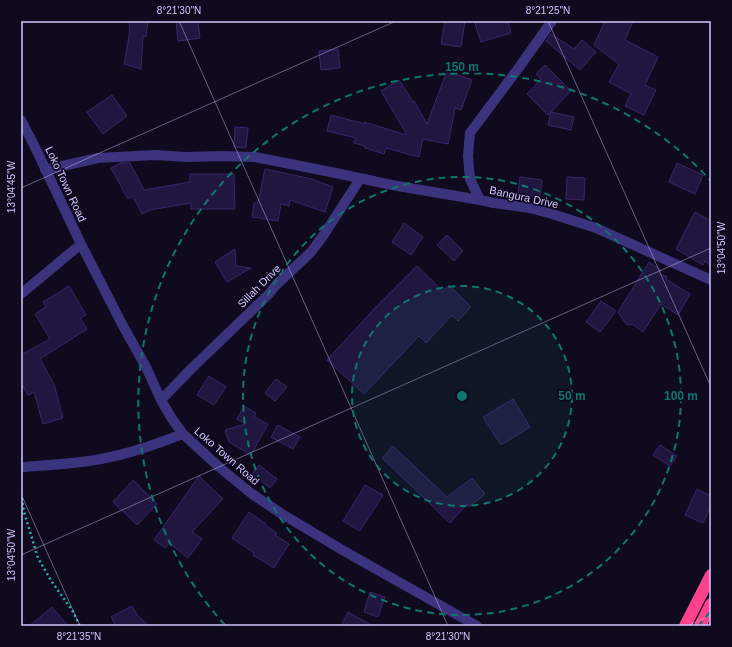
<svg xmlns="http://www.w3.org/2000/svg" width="732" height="647" font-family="Arial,sans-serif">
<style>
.building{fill:#21163f;stroke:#3a266c}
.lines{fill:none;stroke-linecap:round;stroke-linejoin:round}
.path{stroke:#27b0b3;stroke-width:2.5;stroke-dasharray:2 3;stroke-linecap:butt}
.minor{stroke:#3c337f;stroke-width:10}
.highway{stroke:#ff428e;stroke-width:12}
.ticks{fill:none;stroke:#d1c7ff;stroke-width:1;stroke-opacity:0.45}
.ring{fill:none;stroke:#0f766e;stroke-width:2;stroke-dasharray:7 5}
.labels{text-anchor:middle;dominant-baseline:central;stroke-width:3.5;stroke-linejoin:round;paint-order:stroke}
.street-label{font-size:11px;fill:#d1c7ff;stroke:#0f0a1d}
.centre{fill:#0f766e;stroke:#0f0a1d;stroke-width:2}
.ring-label{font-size:12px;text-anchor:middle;font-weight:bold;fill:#0f766e;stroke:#0f0a1d;stroke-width:3.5;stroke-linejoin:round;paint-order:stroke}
.neatline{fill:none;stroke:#d1c7ff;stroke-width:1.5}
.ticks-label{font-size:10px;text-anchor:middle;fill:#d1c7ff}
</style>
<rect width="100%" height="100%" fill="#0f0a1d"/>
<!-- building -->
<path class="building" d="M130 21H148L146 37 143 36 141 69 124 64 129 37Z
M176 21H198L200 38 178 41Z
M445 21H465L461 47 441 44Z
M474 21H508L511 33 481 42Z
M605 21H633L625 40 658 57 645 85 656 90 644 115 625 106 631 94 609 82 619 64 594 45Z
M551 34 574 49 582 40 596 52 580 70 546 41Z
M338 49 340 68 321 70 319 51Z
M545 65 571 91 548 115 527 94 541 79 536 74Z
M447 71 472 80 461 110 455 108 448 144 423 139 419 157 386 148 384 154 365 148V146L354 143 356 138 327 131 331 115 365 124 364 122 407 135 381 91 399 80 413 102 414 101 427 124Z
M112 95 127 116 103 134 87 112Z
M551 112 574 117 571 130 548 125Z
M235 127 248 128 246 148 234 147Z
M120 163H130L144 190 190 182V174H234L235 209H191V203L150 210 142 214 133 196 128 199 111 168Z
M677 163 703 175 695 194 669 182Z
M265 169 312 179 333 187 325 212 290 200 289 206 281 204 278 221 252 217 254 203H258Z
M520 177 542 180 540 197 518 194Z
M567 177 585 178 584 200 566 199Z
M695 212 711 221V266L705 261 703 265 676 249Z
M404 223 423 237 411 255 392 242Z
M447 235 463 251 454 261 437 245Z
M235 249 236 266 251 268 227 282 215 262Z
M649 262 661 270 659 273 667 277 666 279 690 294 678 315 661 304 643 332 632 324 630 325 626 324 618 312Z
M417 266 443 291 449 285 471 307 458 321 452 315 426 343 419 336 364 394 327 360 374 309Z
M69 286 86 315 80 318 87 329 40 359 54 384 63 418 43 424 34 392 28 395 21 383V355L50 339 35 314 46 307 43 302Z
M601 301 616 311 600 332 586 322Z
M209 376 226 387 214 405 197 395Z
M276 379 287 387 275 401 265 393Z
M513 399 530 427 501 445 483 417Z
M244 406 256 413 254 417 268 424 251 455 229 442 225 430 245 424 237 419Z
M278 425 300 437 293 449 271 437Z
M660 445 677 456 670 466 653 455Z
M393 446 447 497 472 478 485 494 469 507 467 504 450 523 382 458Z
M259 465 277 479 270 488 252 474Z
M199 476 223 499 192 532 202 539 188 558 169 543 165 548 154 540Z
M133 480 157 504 137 525 113 502Z
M365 485 383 495 360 531 343 521Z
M697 489 711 496V505L703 523 685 515Z
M249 512 266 524 265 525 277 533 275 535 289 544 274 568 253 555 254 553 232 538Z
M370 592 385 597 378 617 364 612Z
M132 606 138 616 149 626H116L111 617Z
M52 607 68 626H29Z
M348 612 373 626H341Z"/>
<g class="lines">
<!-- path -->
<path class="path" d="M21 493 24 512 38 558 52 582 72 610 80 626"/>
<!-- minor -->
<path class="minor" d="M21 120 34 145 81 244 123 326 146 367 161 400 172 419 183 434 219 467 252 494 282 514 344 551 477 626
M45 170 98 158 155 155 186 157 221 156 255 157 331 172 392 185 480 200 494 203 530 208 552 214 596 228 711 280
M480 200 470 179 468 156 470 133 520 66 552 21
M21 294 81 244
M161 400 192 368 268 295 276 285 311 252 323 236 360 179
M21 467C48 465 75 464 101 459 129 454 156 444 183 434"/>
<!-- highway -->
<path class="highway" d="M685 626 711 575
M700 626 711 604"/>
</g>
<!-- ticks -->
<path class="ticks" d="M179 21 448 626M548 21 711 387M21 188 396 21M21 494 80 626M21 555 711 248M687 626 711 615"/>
<!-- distance rings -->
<circle cx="462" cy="396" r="110" fill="#0f766e" fill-opacity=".12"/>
<g class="ring">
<circle cx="462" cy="396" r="110"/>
<circle cx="462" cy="396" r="219"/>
<path d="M710 612A329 329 0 0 1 699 625M225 625A329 329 0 1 1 710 180"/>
</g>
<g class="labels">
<!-- street labels -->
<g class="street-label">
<text transform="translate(66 184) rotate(65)">Loko Town Road</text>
<text transform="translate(524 197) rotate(12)">Bangura Drive</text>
<text transform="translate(259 286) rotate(-45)">Sillah Drive</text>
<text transform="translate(227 456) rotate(41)">Loko Town Road</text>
</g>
</g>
<circle cx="462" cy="396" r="6" class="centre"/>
<g class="ring-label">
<text x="462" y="71">150 m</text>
<text x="572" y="400">50 m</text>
<text x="681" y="400">100 m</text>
</g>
<!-- border -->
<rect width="732" height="647" fill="none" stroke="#0f0a1d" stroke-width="44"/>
<rect x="22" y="22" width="688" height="603" class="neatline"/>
<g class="ticks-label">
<text x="179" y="14">8°21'30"N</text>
<text x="548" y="14">8°21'25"N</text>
<text transform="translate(11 187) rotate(-90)" y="4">13°04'45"W</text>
<text transform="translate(721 248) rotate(-90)" y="4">13°04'50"W</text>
<text transform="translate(11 555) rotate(-90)" y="4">13°04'50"W</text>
<text x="79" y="640">8°21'35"N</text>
<text x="448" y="640">8°21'30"N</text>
</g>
</svg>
